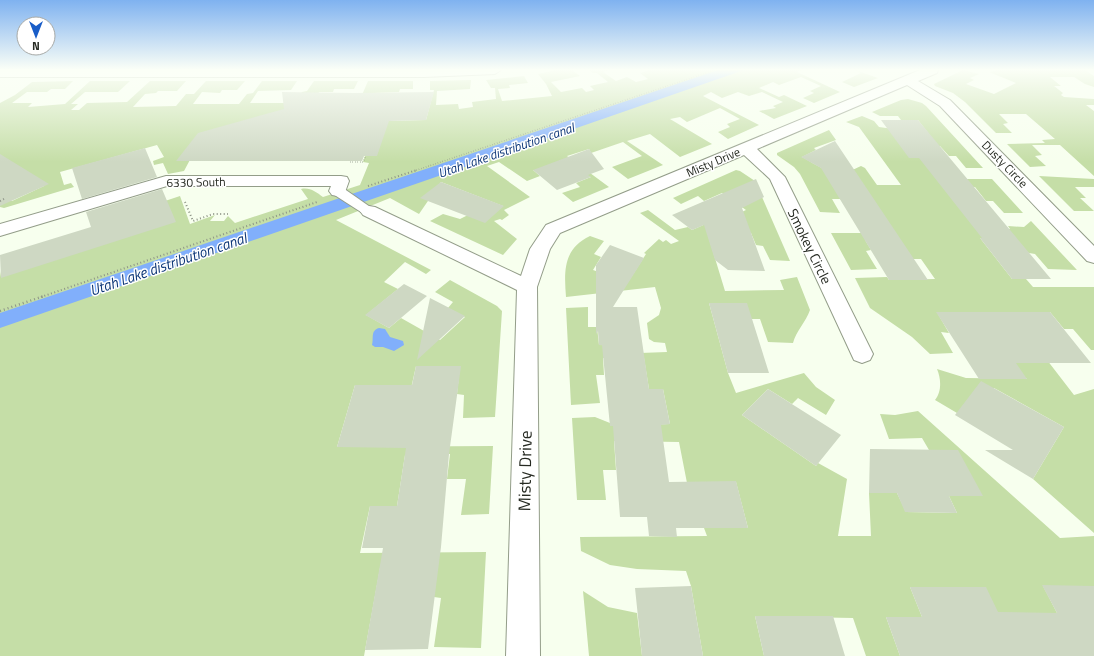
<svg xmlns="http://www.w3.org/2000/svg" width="1094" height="656" font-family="'Titillium Web',sans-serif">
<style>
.green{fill:#c5dea7}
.water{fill:#81affb}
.building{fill:#ced8c3}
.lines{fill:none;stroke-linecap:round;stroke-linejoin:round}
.lane-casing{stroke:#939d89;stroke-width:2}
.street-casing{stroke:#939d89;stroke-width:2}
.path-far2{stroke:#8e9487;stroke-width:1.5;stroke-dasharray:0.5 2;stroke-linecap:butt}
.path-far1{stroke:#8e9487;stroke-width:2;stroke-dasharray:1 2.5;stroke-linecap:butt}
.path{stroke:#8e9487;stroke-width:2.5;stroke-dasharray:1 3;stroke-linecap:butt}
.lane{fill:#fff;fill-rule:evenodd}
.street{fill:#fff;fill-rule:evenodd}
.labels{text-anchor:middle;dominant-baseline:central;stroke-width:3;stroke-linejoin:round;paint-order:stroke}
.far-street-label{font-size:12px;fill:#262a22;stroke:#fff}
.far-water-label{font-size:13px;font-style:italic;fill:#0f3879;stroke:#fff}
.street-label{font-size:14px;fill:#262a22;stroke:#fff}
.water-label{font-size:15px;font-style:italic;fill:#0f3879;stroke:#fff}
.near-street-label{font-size:17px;fill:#262a22;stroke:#fff}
</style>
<rect width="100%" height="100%" fill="#f7ffee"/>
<!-- green -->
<path class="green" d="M556 70H572L580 76 551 82 561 92 582 88 586 92 594 90 590 86 608 82 597 73H593L589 70H608L603 72 616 81 627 77 636 82 648 79 640 73 650 70H801L797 72 840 92 814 103 803 98 814 93 810 91 821 86 801 77 779 85 773 82 759 88 779 97 784 95 807 106 774 119 759 111 776 108 773 106 783 102 762 92 749 96 738 92 722 98 711 92 703 96 759 125 728 139 718 132 730 127 727 124 740 119 720 108 687 122 680 117 670 119 712 144 680 157 650 134 627 141 663 165 628 179 612 167 642 156 623 142 591 153 589 149 567 156 609 187 573 202 562 193 580 187 576 183 591 177 533 170 540 176 527 181 499 162 487 166 530 197 504 210 509 215 502 220 500 219 494 221 517 239 503 255 430 221 443 214 460 219 466 216 503 206 441 182 419 214 390 198 336 220 431 270 426 274 405 262 384 282 398 289 366 315 389 328 401 318 440 340 465 317 448 308 453 302 435 292 450 280 497 306 502 311 495 417 463 418 464 395 457 394 460 366H416L408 402H371L373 385H355L337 447 493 446 489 514 461 515 466 479H447L450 454 405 455 397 506H370L360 553 486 552 481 648 434 647 441 598 434 597 380 568 364 656H0V271L1 277 156 204 180 196 190 224 215 215 210 221H224L228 216 235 223 308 199 301 189C310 187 316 192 323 197L360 185 369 163 363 162 365 156H375H192L184 171 168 174 163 163 154 165 153 161 164 157 157 145 60 172 64 185 71 183 74 187 4 208 0 207V201L6 199 12 201 44 186 0 158V103L15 95 32 82 73 81 65 89H51L47 92H27L12 103H32L28 107 65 104 90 81H130L118 92H85L71 104H78L71 110H79L87 103 127 102 150 81H186L177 91H158L156 93 145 94 133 107 176 106 186 94H194L206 81H245L237 90H222L220 93 202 92 193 104H239L247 94 253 93 262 81H297L291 90 258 91 250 103H295L302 92 307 91 314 81H358L354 89H334L333 92H319L312 104 359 102 368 81H413V89H400L399 92 373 93 369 104 390 121 426 120 434 90H430V81L471 80 470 89 437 91 436 105 458 104 459 109 473 107 472 102 496 99 495 88H491L486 80 524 76 528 83 509 85 510 88 498 89 502 101 552 96 546 84 538 74Z
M855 70 878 78 854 87 842 82 861 73Z
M963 70 979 74 970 78 974 80 966 84 994 94 1016 83 989 72 999 70H1085L1094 76V87L1085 84 1074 77H1050L1061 86H1054L1063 93 1061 95 1064 97 1094 99V105H1086L1094 111V176L1060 145H1032L1042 155 1035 156 1046 166 1030 167 1007 144 1045 143 1042 140 1055 139 1026 114H999L1008 123 1003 124 1012 133H996L965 102 953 93 935 86 934 84Z
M908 99 922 103 926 106 983 168H966L956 156H949L940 146H911L938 179H992L1023 213H1004L993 201H986L975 187H943L976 229H1010L1008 226 1024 227 1031 221 1077 270 1048 269 1035 254 1029 253 980 238 1012 279H1026L1033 287H1094V350H1091L1073 329H1064L1050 312H1010L1074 395 1094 389V533L1033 479 1064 427 994 388 981 404 957 413 935 400C942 392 941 378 937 369L966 378 1027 379 938 314 949 333 941 332 953 353 930 354 912 337 870 308 855 278 887 277 889 280 935 279 921 259H912L865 240 871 250 866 251 877 269 851 270 831 233H885L840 199H832L840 213 820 212 800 174 794 167 777 155V153L829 130 836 140 814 148 816 150 802 157C825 170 835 179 861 166L865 168 877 185H901L859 127 846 122 862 116 874 121 879 127 929 134 918 120H901L898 116H880L872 112 901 100Z
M736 170 740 171 755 181 790 261 770 260 763 246 756 245 751 233 707 232 725 291 784 290 780 280 797 277 810 310C806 322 796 331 793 343L768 342 760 319H752L709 303 728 373 736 393 804 373 816 387 835 400 826 415 798 398 792 404 768 389 742 415 816 466 818 463 847 479 838 536H871L869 493H897L906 512 957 513 949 496 958 451 929 450 922 438 889 439 880 414 895 415 918 411 1060 538 1094 536V586H1043L1057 613 1007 632 985 587H910L922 617H886L900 656H866L853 618 755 616 764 656H703L691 586 686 571 637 569 610 565 581 551 580 537 707 536 704 528H748L736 482 687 483 679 442 614 441 616 470H603L606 500H577L572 418 595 417 610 423 611 426 670 424 663 389H649L644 358H603L604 375H596L600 403 571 405 566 308 588 307V327H597L599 345 639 346 640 353 667 352 665 343 654 342 649 339 647 323 659 315 661 308 655 287 566 297C564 271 563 249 590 236L604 241 594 254 601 257 593 270 628 282 646 254 644 253 659 239 663 242 666 240 671 244 679 241 640 213 648 210 675 230 688 227 692 230 708 223 712 226 746 210 722 193 704 201 698 196 681 204 673 198Z
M1039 176 1094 179V187H1075L1086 198H1080L1094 211H1074Z
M583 591 608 607 637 613 642 656H589Z"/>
<!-- water -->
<path class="water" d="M718 70H744L0 328V313Z
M379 328 385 329 390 337 403 341 404 345 394 351 383 347H375L372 345C374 338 370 331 379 328Z"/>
<!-- building -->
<path class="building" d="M282 92 354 93 434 92 426 120 389 121 377 156H364L362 161H176L198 133 284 109Z
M881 120H918L1051 279H1012L980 238H982L919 158H909Z
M835 141 928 280H889L821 168 801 157Z
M145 148 157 177 82 199 72 168Z
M589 149 604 169 588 175 591 177 557 190 533 170Z
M0 154 49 184 0 206Z
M756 179 764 197 742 208 765 271 728 270 715 260 704 225 692 230 672 215Z
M441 182 504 206 485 223 420 198Z
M162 189 176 222 1 278 0 255 91 227 86 212Z
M610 245 644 258 613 307H637L649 389H663L670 424 661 425 669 482 736 481 748 528H676L677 537 649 536 647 517H620L613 426H610L602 345H599L598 331 596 334V265Z
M404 284 427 296 389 328 365 315Z
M430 298 465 316 417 360Z
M709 303H747L769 373H728Z
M936 312H1050L1091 363H1016L1027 379H979Z
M416 366H461L449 454 441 547 428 649 365 650 383 548H362L370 506H397L406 448 337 447 355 385H412Z
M981 381 1064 427 1033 479 985 450H1013L955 415Z
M768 389 841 435 816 466 742 415Z
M870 449 958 450 983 496H949L957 513 905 512 897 493H869Z
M1042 585 1094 586V656H900L886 617H922L910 587H986L998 612 1057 613Z
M691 586 703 656H642L635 588Z
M755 616H833L845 656H764Z"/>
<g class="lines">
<defs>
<path id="lane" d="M338 187 343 188 376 211 374 214H364L333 194 331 191 333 188Z"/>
<path id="street" d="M0 70H501L495 74 424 77H0Z
M920 70H938L937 73 918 81 950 100 1094 246V263L1087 261 940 106 907 85 757 149 785 177 873 354 870 360 862 363 854 360 770 179 744 155 560 233 550 249 537 287 540 656H506L517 290 363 215 360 211 363 207 369 206 375 207 521 276 530 249 546 225Z
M166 176H341L347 177 349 181 344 195 338 196 332 195 329 191 331 186H167L0 236V224Z"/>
</defs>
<!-- lane casing -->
<use href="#lane" class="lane-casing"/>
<!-- street casing -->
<use href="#street" class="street-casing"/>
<!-- path-far2 -->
<path class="path-far2" d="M350 162H363L366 156
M414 171 715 70"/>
<!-- path-far1 -->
<path class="path-far1" d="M368 186 417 170
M0 201 4 199
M185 202 193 221 213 214H228
M41 297 317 202"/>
<!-- path -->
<path class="path" d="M0 311 44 296"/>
<!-- lane -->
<use href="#lane" class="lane"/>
<!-- street -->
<use href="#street" class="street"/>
</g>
<!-- sky -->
<linearGradient id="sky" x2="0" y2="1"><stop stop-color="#7fb2f0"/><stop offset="0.43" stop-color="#fbfff7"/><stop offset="1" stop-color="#fbfff7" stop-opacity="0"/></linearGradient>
<rect width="1094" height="162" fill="url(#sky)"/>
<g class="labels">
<!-- far-street labels -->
<g class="far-street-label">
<text transform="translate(713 162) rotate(-23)">Misty Drive</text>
<text transform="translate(1005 164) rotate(46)">Dusty Circle</text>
<text transform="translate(196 182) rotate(-1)">6330 South</text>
</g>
<!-- far-water labels -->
<g class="far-water-label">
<text transform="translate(506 150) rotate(-19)">Utah Lake distribution canal</text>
</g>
<!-- street labels -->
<g class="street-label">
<text transform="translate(810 246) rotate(64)">Smokey Circle</text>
</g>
<!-- water labels -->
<g class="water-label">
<text transform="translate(168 264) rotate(-19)">Utah Lake distribution canal</text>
</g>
<!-- near-street labels -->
<g class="near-street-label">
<text transform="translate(525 471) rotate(-89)">Misty Drive</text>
</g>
</g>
<!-- north arrow -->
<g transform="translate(36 36) rotate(180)"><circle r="19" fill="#ffffff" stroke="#a8aaa7"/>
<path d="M0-3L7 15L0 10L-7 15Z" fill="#195dc8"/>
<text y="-6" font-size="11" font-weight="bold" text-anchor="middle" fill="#262a22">N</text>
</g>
</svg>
